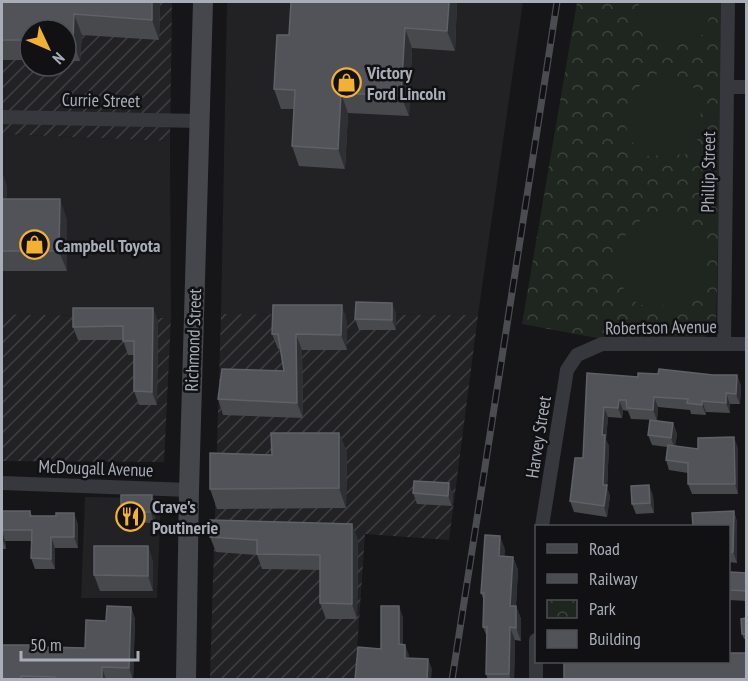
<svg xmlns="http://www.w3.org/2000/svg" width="748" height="681" font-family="'PT Sans Narrow',sans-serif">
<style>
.built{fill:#222225}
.industrial{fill:url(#industrial-furrows);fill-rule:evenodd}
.park{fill:url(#park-crowns)}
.pitch{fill:#1e261f}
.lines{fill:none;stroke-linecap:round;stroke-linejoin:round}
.minor{stroke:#37383d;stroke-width:14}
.secondary{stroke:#45474d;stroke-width:20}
.rail-casing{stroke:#4a4c52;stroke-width:7}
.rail{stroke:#111113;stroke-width:4.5;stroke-dasharray:14;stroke-linecap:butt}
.wall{fill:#47494d}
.shaded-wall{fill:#2f3033}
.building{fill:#525359;stroke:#5f6168;stroke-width:1.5}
.labels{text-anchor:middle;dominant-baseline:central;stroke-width:5;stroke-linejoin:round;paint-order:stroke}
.poi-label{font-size:18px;font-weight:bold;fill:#a8adb8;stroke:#111113;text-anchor:start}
.street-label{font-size:18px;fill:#a8adb8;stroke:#111113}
</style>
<defs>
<pattern id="industrial-furrows" width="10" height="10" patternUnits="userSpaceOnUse" patternTransform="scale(1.5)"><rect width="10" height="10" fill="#222225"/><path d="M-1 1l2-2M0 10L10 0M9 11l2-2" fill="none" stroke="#3f3f43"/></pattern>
<pattern id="park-crowns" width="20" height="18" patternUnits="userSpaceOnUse" patternTransform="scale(1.5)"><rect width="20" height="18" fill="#1e261f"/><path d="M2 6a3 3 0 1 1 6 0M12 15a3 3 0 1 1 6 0" fill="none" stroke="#3c433d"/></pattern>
</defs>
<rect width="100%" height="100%" fill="#161618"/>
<!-- built -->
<path class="built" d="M227 2H523L478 315 221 314Z
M2 134 170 141 171 318 2 314Z
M85 497 161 498 157 598H81Z"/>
<!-- industrial -->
<path class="industrial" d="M2 2H172L170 141 2 134ZM30 30H66V66H30Z
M2 314 171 318 164 462 2 461Z
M221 314 478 315 449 540 365 534 355 679 210 680Z"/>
<!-- park -->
<path class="park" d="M577 2H724L716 324 704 338H597L522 324Z"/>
<!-- pitch -->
<path class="pitch" d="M638 2H709L708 32 693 39 657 37 644 22Z
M657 74 684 78 699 93 701 110 697 144 688 154 645 156 635 147 623 121 631 92Z
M667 214 690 225 704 245V286L683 306 639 305 626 293 615 272 618 243 642 219Z"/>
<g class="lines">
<!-- minor -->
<path class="minor" d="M727 87H746
M2 117 199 121
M724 343 728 2
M2 483 189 490
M542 526 567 370 577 355 602 344H746
M536 680V640"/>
<!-- secondary -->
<path class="secondary" d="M186 680 189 490 203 2"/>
<defs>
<path id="rail" d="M452 680 557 2"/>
</defs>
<!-- rail casing -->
<use href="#rail" class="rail-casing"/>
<!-- rail -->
<use href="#rail" class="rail"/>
</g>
<!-- wall -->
<path class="wall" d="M2 2H160L159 40 82 35 80 61H66V30H30V60H2Z
M291 2H457L455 51 412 48 409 116 348 113 345 169 299 166 292 146 294 109H281L274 89 289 35Z
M2 173 7 187 6 199 67 219V271H2Z
M396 313V330H359L355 319Z
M158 321 157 405H139L134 391V355H128L123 340H78L73 327Z
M347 321V350H302L303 418 223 415 218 399 284 371 281 349H278L272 334Z
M587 373 638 377 658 374 737 375 741 386 740 404H730V413L706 412V415L691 414 690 410 658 407 657 420 631 419 628 411 623 410 622 418 608 417 606 440 609 446 607 488 610 496 607 517 574 512 570 501 583 458Z
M673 423 677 434 675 446 698 449 738 448V494H692L688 484V473L669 470 666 460 667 447 652 445 648 435Z
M339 433 347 453 346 508 217 509 210 489 272 455Z
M413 493 453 494 452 506 417 504Z
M152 495 156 506 154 523 125 522 121 512Z
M653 495 654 513 636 514 632 504Z
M2 507 3 511H30L32 516 78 524V548H55V569H35L31 558V541H5L6 549H2Z
M734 511 737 522V563L729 562V526Z
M210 537 358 539 357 619H326L320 603V570L262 569 257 555 216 552Z
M148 546 153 562V591H100L94 575Z
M505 549 504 557H513L518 570 516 606 521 619V641L515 640 514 680H488L486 674 487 637 483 627 484 601 481 593Z
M729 572 747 573V601L729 600Z
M131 607 135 619 133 680H2L46 645 47 647 85 648 106 621Z
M747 618V639H744L742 634Z"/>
<!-- shaded-wall -->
<path class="shaded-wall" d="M152 2H160L159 40 152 20Z
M449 2H457L455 51 447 31Z
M74 14 82 35 80 61 73 41Z
M405 28 412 48 409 116 401 96Z
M341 93 348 113 345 169 338 149Z
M2 173 7 187 6 219 2 206Z
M60 199 67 219V271L59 251Z
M392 303 396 313V330L392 320Z
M342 305 347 321V350L341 335Z
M153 308 158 321 157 405 152 392Z
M296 334 302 350 303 418 297 403Z
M737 375 741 386 740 404 736 394Z
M726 393 730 404V413L726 403Z
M654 397 658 407 657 420 653 410Z
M619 400 623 410 622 418 618 408Z
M702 401 706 412V415L702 405Z
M604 407 608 417 606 440 609 446 607 488 610 496 607 517 604 506 602 435Z
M673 423 677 434 675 449 671 438Z
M339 433 347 453 346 508 339 488Z
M734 437 738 448V494L735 484Z
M449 483 453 494 452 506 448 496Z
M649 485 653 495 654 513 650 503Z
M152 495 156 506 154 523 151 512Z
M734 511 737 522V563L733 552Z
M74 513 78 524V548L74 537Z
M352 524 358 539 357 619 352 604Z
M2 530 5 541 6 549 2 538Z
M500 536 505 549 503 569 499 556Z
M51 537 55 548V569L51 559Z
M148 546 153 562V591L148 576Z
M513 557 518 570 515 619 510 606Z
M399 606 403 617V655L399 644Z
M516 606 521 619V641L516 628Z
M131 607 135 619 133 680 129 668Z
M510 627 515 640 514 680H511L509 674Z
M405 645 409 655 408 669 405 658Z
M428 659 432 669 431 680H427Z
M102 667 106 680H102Z"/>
<!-- building -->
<path class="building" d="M2 2H152V20L74 14 73 41H66V30H30V40H2Z
M291 2H449L447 31 405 28 401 96 341 93 338 149 292 146 295 90 274 89 277 35H289Z
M2 199H60L59 251H2Z
M356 302 392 303V320L355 319Z
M273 305H342L341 335 296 334 297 403 218 399 222 369 284 371 278 334H272Z
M73 308H153L152 392 134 391V341H123V326L73 327Z
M659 369 713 375H737L736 394 726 393V403L702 401V405L687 403 688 399 654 397 653 410 627 408 626 400H619L618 408 604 407 602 435H605L603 485H607L604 506 570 501 575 458H583L587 373 638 377V373L658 374Z
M650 420 673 423 671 438 648 435Z
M271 433H339V488L210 489V453L272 455Z
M734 437 735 484H688V463L666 460 668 445 698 449V438Z
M414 481 449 483 448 496 413 493Z
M649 485 650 503 632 504 631 486Z
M121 495H152L151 512H121Z
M2 511H30V516H56V513H74V537H51V559L31 558 32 530H2V538Z
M734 511 733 552H729V526H693L692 513Z
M210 520 352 524V604L320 603V555L257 554V540L210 537Z
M485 535 500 536 499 556 513 557 510 606H516V628L510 627 509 674H486L487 627H483L484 593H481Z
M94 546H148V576L94 575Z
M729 572 747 573V591L729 590Z
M107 606 131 607 129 668 102 667V680H55V677L21 676V680H2V645H46V647L85 648 86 620 106 621Z
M381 606H399V644L405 645V658L428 659 427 680H355L358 647 381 649Z
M747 618V634H742L741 619Z
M729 653H747V680H564V662H729Z"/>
<!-- icons -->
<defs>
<symbol id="shop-ring" viewBox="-11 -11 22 22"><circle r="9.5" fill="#111113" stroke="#f2b134" stroke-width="1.5"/><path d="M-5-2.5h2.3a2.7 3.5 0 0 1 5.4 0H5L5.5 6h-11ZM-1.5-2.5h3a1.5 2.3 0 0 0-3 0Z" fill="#f2b134"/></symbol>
<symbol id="restaurant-ring" viewBox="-11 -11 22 22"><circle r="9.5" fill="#111113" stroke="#f2b134" stroke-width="1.5"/><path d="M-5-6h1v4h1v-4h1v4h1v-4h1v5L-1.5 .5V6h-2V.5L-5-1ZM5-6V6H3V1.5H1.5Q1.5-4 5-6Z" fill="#f2b134"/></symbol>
</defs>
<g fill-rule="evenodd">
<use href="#shop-ring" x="330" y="66" width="33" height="33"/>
<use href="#shop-ring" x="18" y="228" width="33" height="33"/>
<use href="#restaurant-ring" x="114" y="500" width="33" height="33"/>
</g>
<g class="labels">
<!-- poi labels -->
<g class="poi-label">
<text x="367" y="72">Victory<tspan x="367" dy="21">Ford Lincoln</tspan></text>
<text x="55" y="245">Campbell Toyota</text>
<text x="152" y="506">Crave's<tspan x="152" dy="21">Poutinerie</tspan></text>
</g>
<!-- street labels -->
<g class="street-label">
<text transform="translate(101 100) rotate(1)">Currie Street</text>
<text transform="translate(708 172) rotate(-89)">Phillip Street</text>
<text transform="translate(661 327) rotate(-1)">Robertson Avenue</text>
<text transform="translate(193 340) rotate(-88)">Richmond Street</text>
<text transform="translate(538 437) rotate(-81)">Harvey Street</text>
<text transform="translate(96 468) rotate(2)">McDougall Avenue</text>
</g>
</g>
<!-- border -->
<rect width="748" height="681" fill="none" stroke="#a8adb8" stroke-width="6"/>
<!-- legend -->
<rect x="535" y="525" width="195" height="138" fill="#111113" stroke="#4d4f55" stroke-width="1.5"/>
<rect x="547" y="544" width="30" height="9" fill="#45474d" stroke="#4d4f55" stroke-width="1.5"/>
<text x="589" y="555" font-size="18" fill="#a8adb8">Road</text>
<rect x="547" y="574" width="30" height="9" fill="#4a4c52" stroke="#4d4f55" stroke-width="1.5"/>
<text x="589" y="585" font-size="18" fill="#a8adb8">Railway</text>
<rect x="547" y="600" width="30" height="18" fill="url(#park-crowns)" stroke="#4d4f55" stroke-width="1.5"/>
<text x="589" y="615" font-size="18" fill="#a8adb8">Park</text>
<rect x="547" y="630" width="30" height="18" fill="#525359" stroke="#4d4f55" stroke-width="1.5"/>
<text x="589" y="645" font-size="18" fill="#a8adb8">Building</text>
<!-- north arrow -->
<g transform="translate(48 48) rotate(134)"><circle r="28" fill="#111113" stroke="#4d4f55" stroke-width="1.5"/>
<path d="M0-4.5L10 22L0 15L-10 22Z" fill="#f2b134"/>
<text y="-9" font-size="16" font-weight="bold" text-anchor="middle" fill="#a8adb8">N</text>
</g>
<!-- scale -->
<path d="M21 651v9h117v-9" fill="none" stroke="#a8adb8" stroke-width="3"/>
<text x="30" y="651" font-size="18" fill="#a8adb8" stroke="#111113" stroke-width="4.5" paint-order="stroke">50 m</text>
</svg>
